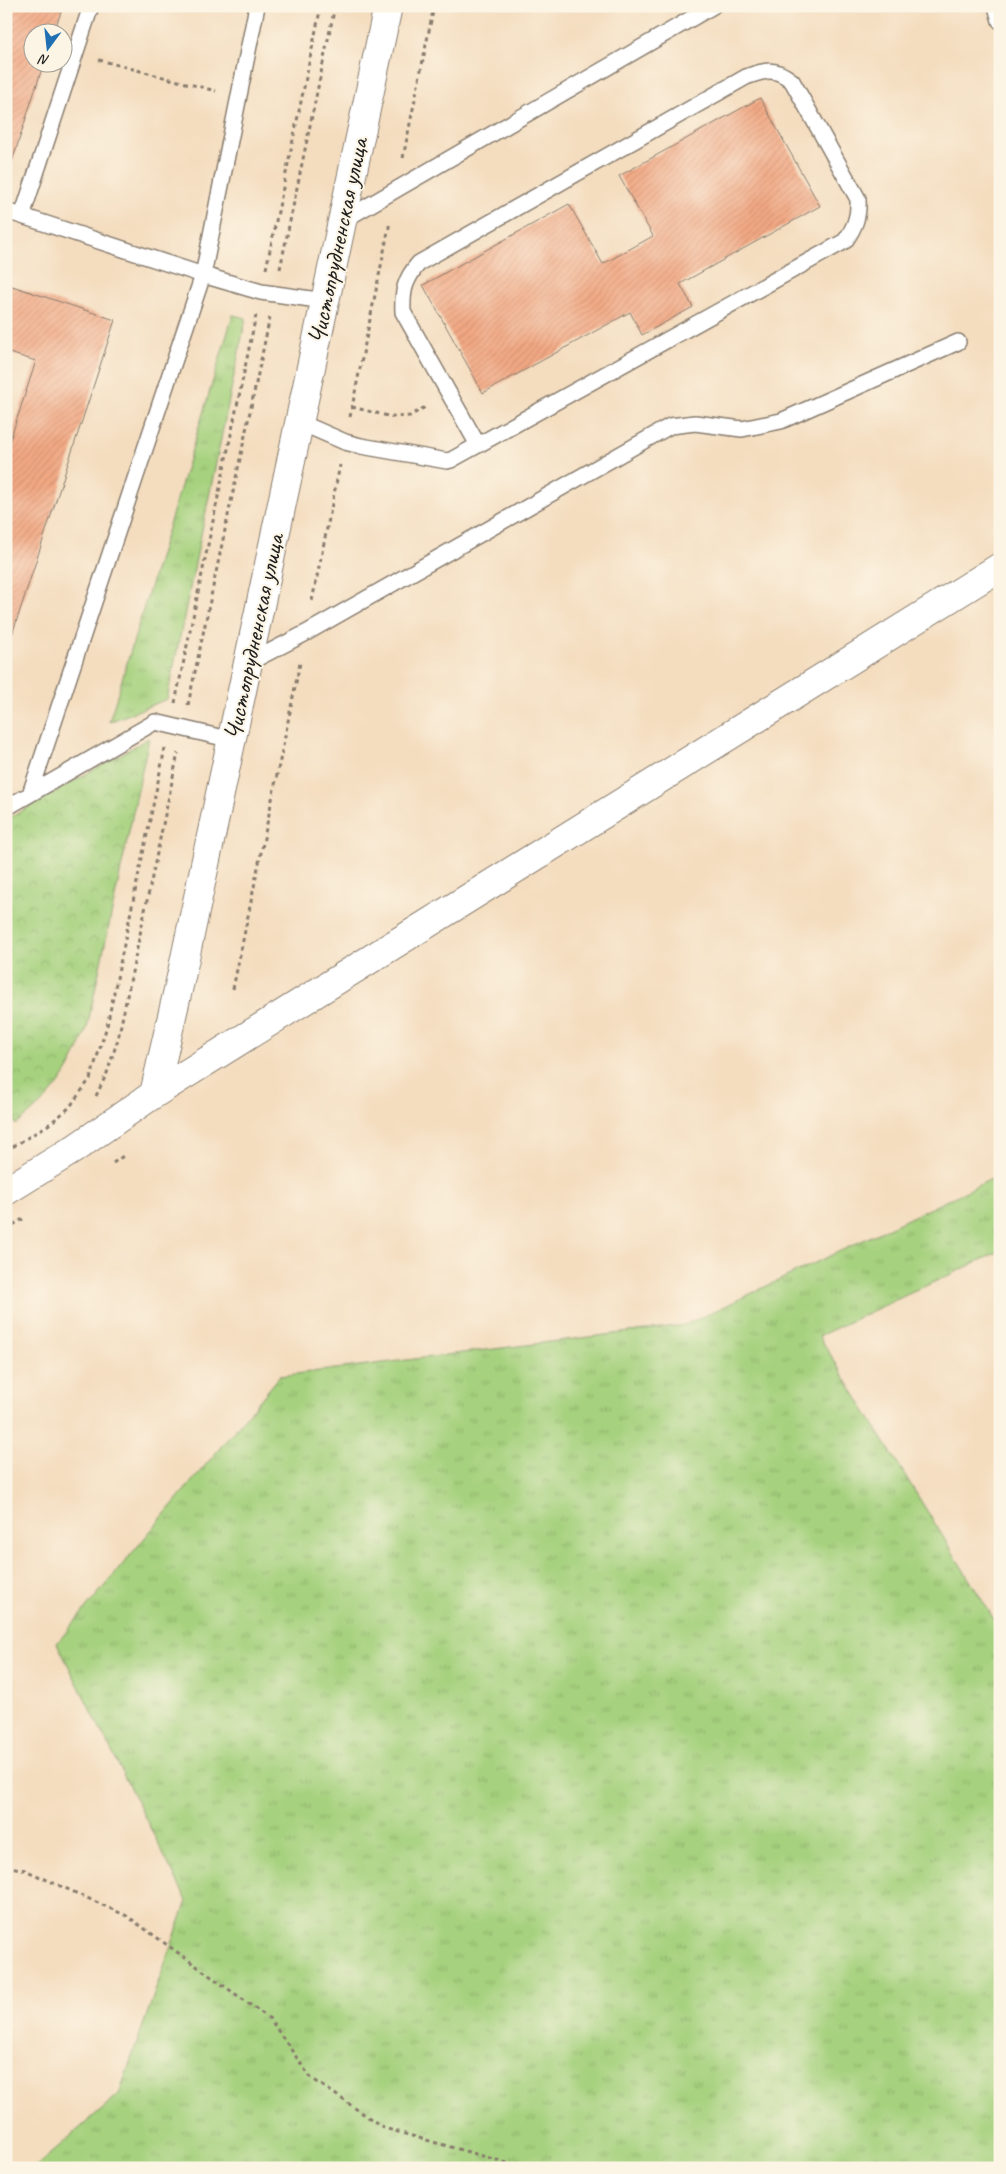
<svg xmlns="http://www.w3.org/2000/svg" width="1006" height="2174" font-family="Caveat,sans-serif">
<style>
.grass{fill:url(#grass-tufts);stroke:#61764d}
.park{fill:url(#park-crowns);stroke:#61764d}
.building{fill:url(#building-hatch)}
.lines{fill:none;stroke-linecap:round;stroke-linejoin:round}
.lane-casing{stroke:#887c6e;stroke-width:18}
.street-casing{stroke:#887c6e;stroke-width:30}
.path{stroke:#887c6e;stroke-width:3;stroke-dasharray:4 4;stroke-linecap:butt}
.lane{stroke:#fff;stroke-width:15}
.street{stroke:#fff;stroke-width:28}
.labels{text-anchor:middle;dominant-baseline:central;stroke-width:4;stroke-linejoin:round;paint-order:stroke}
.street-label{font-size:25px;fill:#1c1c1c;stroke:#fcf5e5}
</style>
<defs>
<pattern id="grass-tufts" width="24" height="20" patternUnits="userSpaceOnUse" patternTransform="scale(1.25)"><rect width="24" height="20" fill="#a6d17e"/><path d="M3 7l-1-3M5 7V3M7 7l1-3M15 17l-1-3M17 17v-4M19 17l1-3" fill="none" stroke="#8eb36c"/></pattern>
<pattern id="park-crowns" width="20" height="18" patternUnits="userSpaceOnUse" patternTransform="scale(1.25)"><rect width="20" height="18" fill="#a6d17e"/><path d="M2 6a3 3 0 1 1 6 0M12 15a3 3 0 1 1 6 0" fill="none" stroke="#8eb36c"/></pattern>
<pattern id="building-hatch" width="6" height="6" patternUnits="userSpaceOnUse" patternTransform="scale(1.25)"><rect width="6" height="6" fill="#f2a883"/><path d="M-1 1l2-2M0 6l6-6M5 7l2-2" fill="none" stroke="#cf9071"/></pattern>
</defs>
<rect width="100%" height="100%" fill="#fcf5e5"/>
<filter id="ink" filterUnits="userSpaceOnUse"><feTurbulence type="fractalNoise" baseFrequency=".02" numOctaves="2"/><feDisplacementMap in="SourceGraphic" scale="10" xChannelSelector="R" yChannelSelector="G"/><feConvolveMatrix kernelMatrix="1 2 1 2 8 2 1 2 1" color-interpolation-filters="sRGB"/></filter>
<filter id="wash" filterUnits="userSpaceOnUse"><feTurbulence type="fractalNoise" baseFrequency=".0096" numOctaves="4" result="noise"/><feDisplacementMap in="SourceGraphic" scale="20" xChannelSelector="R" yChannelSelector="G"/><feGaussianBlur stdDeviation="1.12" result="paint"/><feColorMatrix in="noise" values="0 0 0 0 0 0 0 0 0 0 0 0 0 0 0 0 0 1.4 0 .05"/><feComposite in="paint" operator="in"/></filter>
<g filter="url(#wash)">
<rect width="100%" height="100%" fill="#f4ddbf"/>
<!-- grass -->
<path class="grass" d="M233 315 246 318 167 699 109 722Z
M1000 1175V1251L819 1336 1000 1629V2168H34L119 2094 187 1901 57 1643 280 1376 685 1325Z"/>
<!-- park -->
<path class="park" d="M149 738 87 1028C68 1077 57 1092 16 1125L6 1101V820Z"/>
<g id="blocks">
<!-- building -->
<path class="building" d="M6 6H63L54 32H32V62H44L11 165 6 164Z
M760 98 820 206 680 284 693 307 642 335 630 312 483 393 423 285 569 204 603 264 653 236 619 176Z
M6 284 115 320 7 650 6 452 36 361 6 352Z"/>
</g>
</g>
<g filter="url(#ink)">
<use href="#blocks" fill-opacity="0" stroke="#887c6e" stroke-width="1"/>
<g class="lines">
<defs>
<path id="lane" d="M91 6 22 216 203 275 261 292 325 301
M996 6 1000 21
M6 211 22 216
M342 221 713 6
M299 422 345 442 361 446 447 461 451 460 845 241C855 227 859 216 858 199L792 81C775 67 766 70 746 77L419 263C405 279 402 291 403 312L478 445
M248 663 306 633 670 426 695 423 742 429 781 421 958 342
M30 794 203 275 257 6
M6 808 155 722 232 740"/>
<path id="street" d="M154 1094 1000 567
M6 1191 74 1149 154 1094 181 977 388 6"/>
</defs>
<!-- lane casing -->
<use href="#lane" class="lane-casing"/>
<!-- street casing -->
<use href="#street" class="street-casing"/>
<!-- path -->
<path class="path" d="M99 60 216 91
M403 158 434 6
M266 269 321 6
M280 269 335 6
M352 407 392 417 410 416 427 406
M350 417 390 222
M312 601 340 465
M175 703 256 315
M188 705 270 317
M233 989 300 663
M96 1096 107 1073 118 1039 178 753
M6 1151 48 1125 69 1108 90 1079 107 1026 165 748
M113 1163 126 1154
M6 1229 23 1219
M6 1866 25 1870 127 1916 270 2019 310 2077 384 2128 525 2168"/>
<!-- lane -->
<use href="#lane" class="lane"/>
<!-- street -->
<use href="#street" class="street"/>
</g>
</g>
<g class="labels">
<!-- street labels -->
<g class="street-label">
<text transform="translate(338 241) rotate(-78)">Чистопрудненская улица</text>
<text transform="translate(254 637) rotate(-78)">Чистопрудненская улица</text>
</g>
</g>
<!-- margin -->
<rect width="1006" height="2174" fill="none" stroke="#fcf5e5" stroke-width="25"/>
<!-- north arrow -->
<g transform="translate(48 48) rotate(195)"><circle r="24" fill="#fcf5e5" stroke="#a29e95"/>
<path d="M0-4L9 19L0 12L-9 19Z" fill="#1f6fb2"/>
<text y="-8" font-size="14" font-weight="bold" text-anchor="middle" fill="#1c1c1c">N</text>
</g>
</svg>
